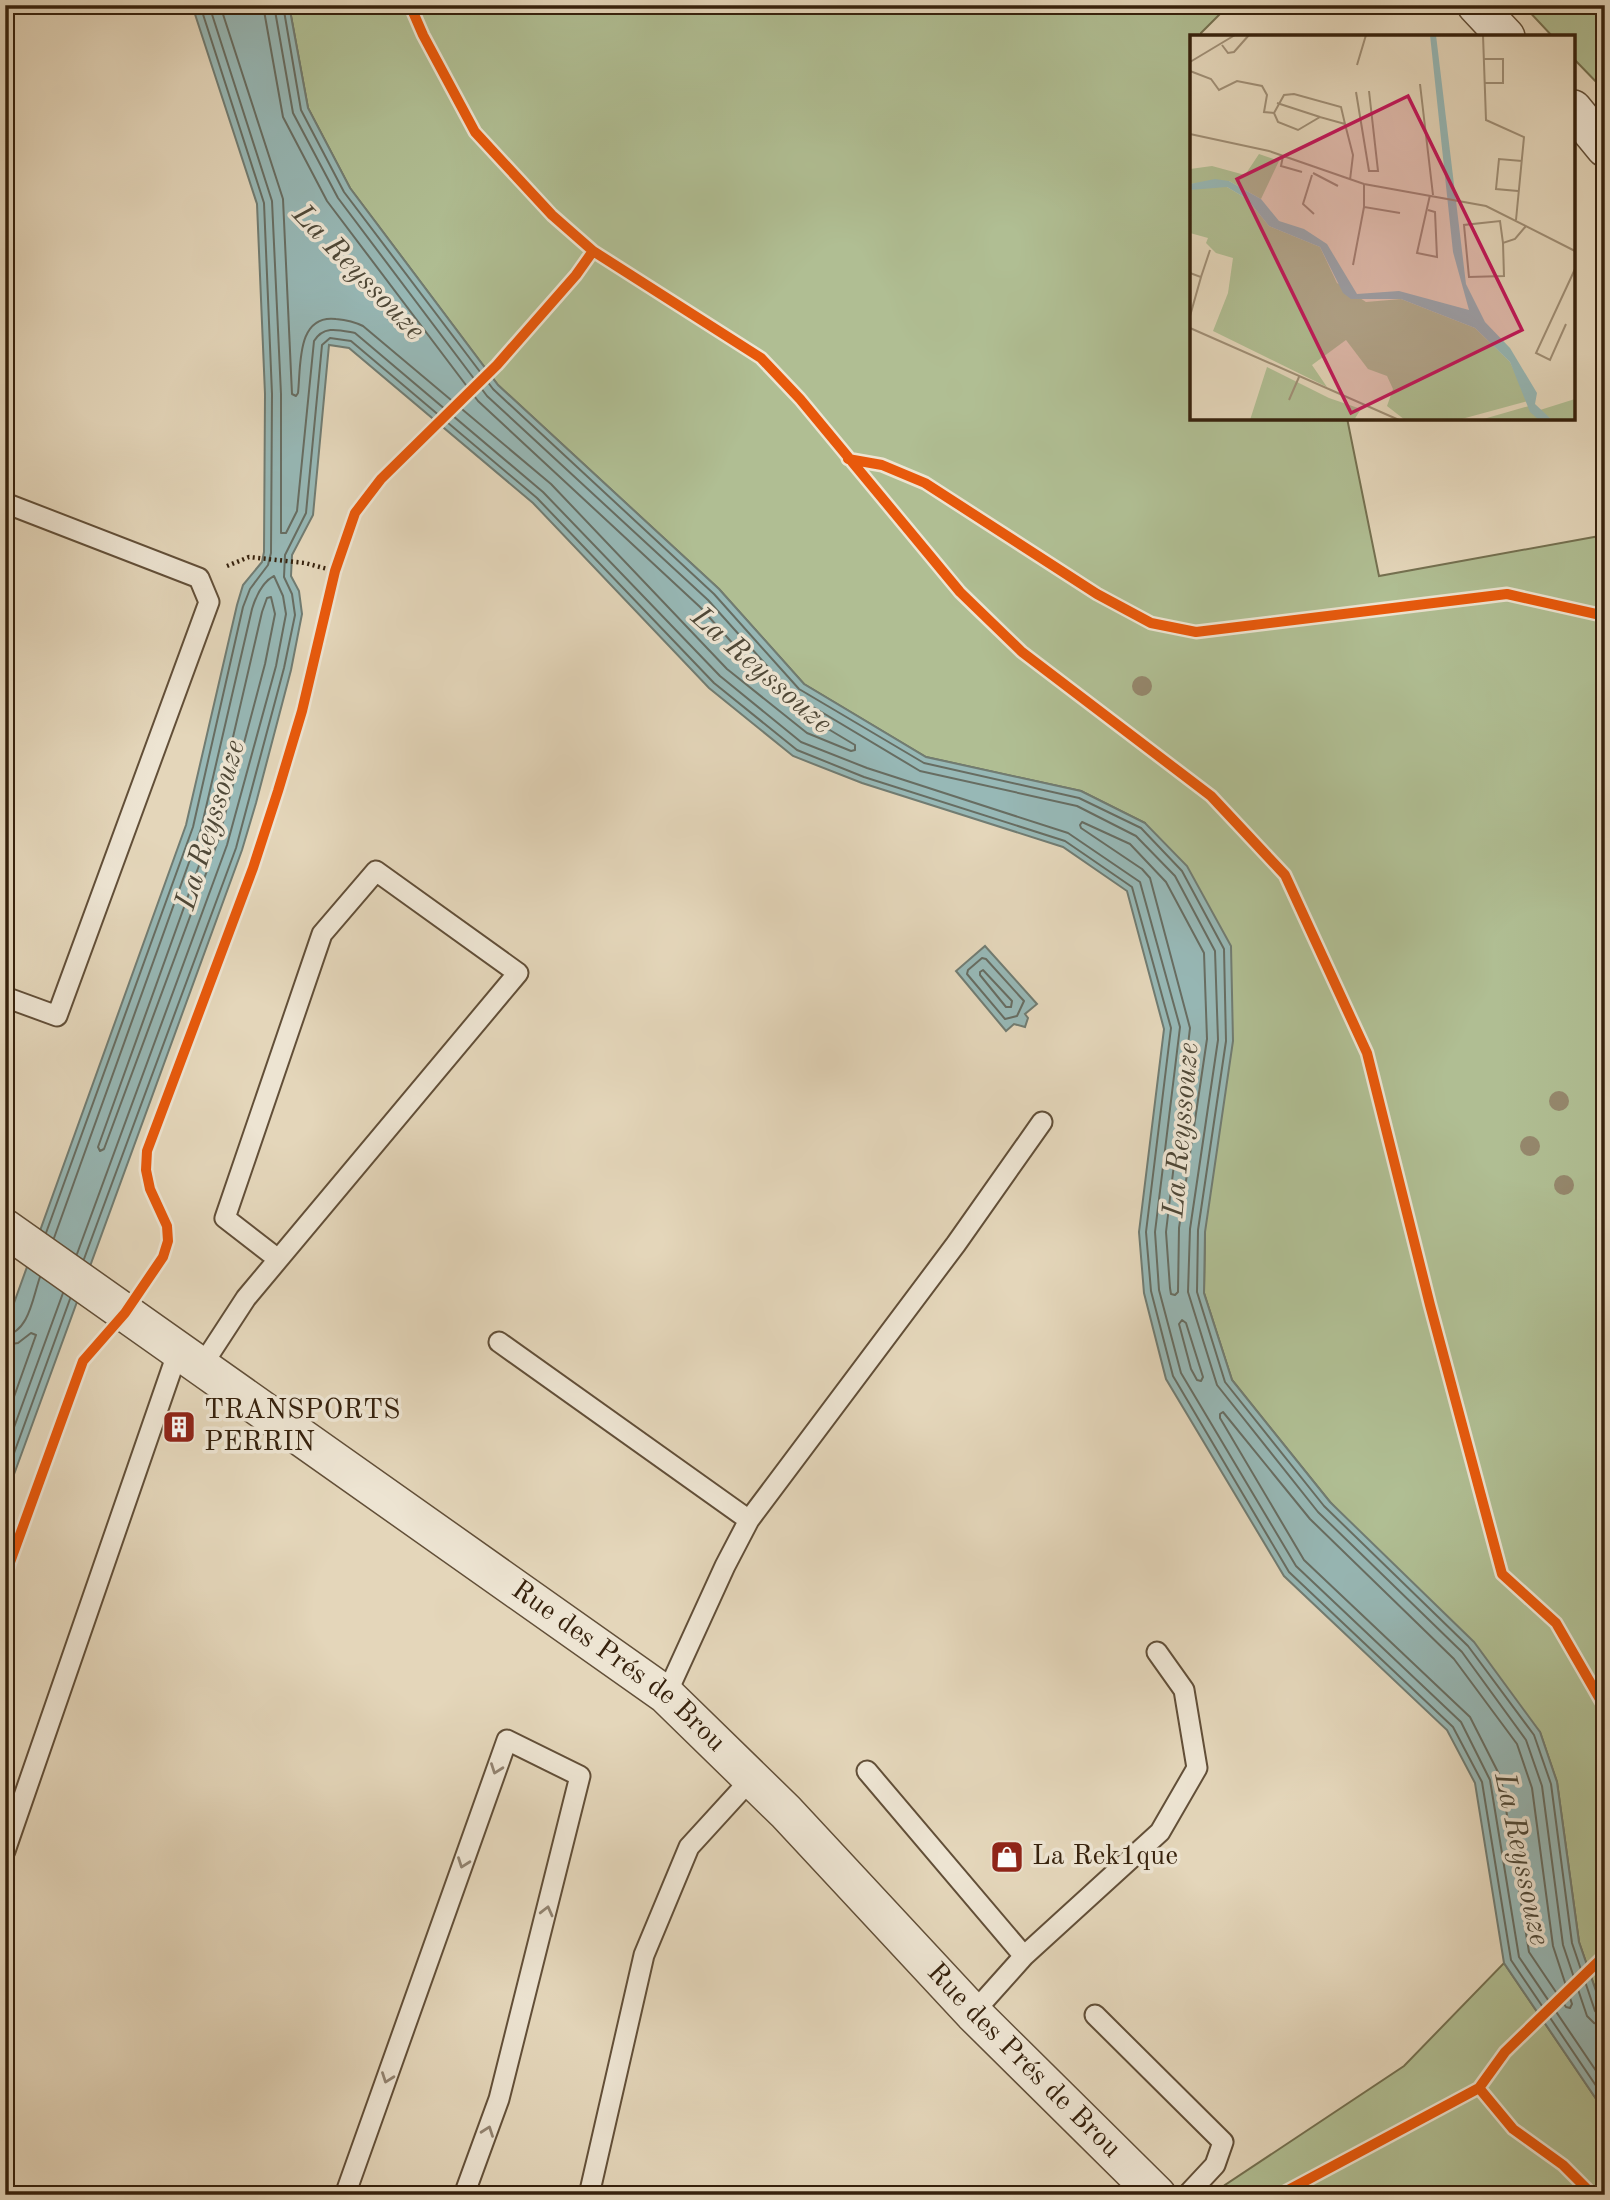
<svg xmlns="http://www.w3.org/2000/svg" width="1610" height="2200" font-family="'Old Standard TT',serif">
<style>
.green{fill:#b0be93;stroke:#747050;stroke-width:2}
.water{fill:#97b8b6;stroke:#717c72;stroke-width:2}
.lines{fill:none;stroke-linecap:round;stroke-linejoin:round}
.shore{stroke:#676d62;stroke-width:2}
.service-casing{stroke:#624f38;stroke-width:23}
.minor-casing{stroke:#624f38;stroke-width:40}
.path{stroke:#37220d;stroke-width:4.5;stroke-dasharray:2 3.5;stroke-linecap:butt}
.service{stroke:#ede4d2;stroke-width:19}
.minor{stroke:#ede4d2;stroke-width:37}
.cycleway-casing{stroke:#ede4d2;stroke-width:15}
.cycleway{stroke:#e8590c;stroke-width:10}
.tree{fill:#95886d}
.oneway{stroke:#928370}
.labels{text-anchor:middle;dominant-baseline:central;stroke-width:7;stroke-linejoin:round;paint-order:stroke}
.poi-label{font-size:28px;fill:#37220d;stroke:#ede4d2;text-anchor:start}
.street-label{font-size:28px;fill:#37220d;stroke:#ede4d2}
.water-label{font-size:30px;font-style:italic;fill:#4f4837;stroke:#ede4d2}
.inset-road{fill:none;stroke:#9f8e75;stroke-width:2}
.view{fill:#c2185b;fill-opacity:0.15;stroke:#c2185b;stroke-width:3.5}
.inset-edge{fill:none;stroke:#37220d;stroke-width:3.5}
</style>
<rect width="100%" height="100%" fill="#e4d6ba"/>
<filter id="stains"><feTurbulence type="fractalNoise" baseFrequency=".00286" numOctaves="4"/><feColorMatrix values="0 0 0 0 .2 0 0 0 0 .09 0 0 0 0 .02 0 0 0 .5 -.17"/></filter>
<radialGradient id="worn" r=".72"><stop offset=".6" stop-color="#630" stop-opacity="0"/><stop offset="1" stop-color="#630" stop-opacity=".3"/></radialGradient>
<!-- green -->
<path class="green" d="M289 5H1229L1201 33V37H1192V418H1347L1379 576 1605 535V2017L1579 1942 1557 1782 1540 1732 1330 1502 1232 1380 1204 1293 1205 1232 1145 823 1081 791 926 757 804 684 719 589 498 385 350 188 308 108Z
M1523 5H1605V91L1573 58V37H1553Z
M1504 1963 1605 2112V2195H1234L1225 2185 1404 2066Z"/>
<!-- water -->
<path class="water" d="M192 5H289L308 108 350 188 498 385 719 589 804 684 926 757 1081 791 1145 823 1187 866 1231 946 1233 1041 1205 1232 1204 1293 1232 1380 1330 1502 1474 1642 1540 1732 1557 1782 1579 1942 1605 2017V2112L1504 1963 1475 1783 1447 1730 1284 1576 1166 1379 1144 1293 1139 1232 1164 1029 1127 891 1063 847 862 783 793 756 709 688 533 503 349 348 329 345 313 515 292 555 291 576 299 591 302 614 291 670 256 803 242 850 5 1499V1328L186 825 237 605 243 585 262 562 264 552 265 394 257 204Z
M985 946 1037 1004 1025 1014 1028 1018 1025 1027 1014 1024 1006 1031 956 971Z"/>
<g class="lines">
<!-- shore -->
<path class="shore" d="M209 5 272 201 281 394V533H286L297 511 314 341C324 325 339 330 355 333L543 492 720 676 801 742 867 768 1068 833 1140 882 1180 1027 1155 1232 1159 1290 1181 1373 1296 1566 1461 1722 1490 1780 1519 1957 1605 2084
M220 5 283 199 292 394 296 396 298 393C301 367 296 314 336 319 346 320 355 322 363 326L551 484 727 669 807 733 851 751 855 750V745L788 705 700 607 478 401 327 201 283 117 263 5
M274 5 293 113 338 198 487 396 708 600 793 695 920 771 1077 806 1136 836 1175 876 1215 951 1218 1040 1190 1229 1188 1292 1217 1385 1318 1512 1462 1652 1526 1740 1542 1786 1563 1945 1587 2016 1594 2023 1605 2026
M283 5 301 110 344 192 493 389 714 594 799 689 924 763 1079 798 1141 828 1182 871 1224 949 1226 1041 1198 1230 1197 1292 1225 1382 1324 1506 1468 1646 1534 1735 1551 1784 1572 1943 1595 2011 1599 2016 1605 2017
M271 597 275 614 265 664 218 841 104 1149 100 1151 98 1147 211 832 262 612 267 598Z
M1082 822 1130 844 1166 882 1204 953 1207 1039 1179 1228 1178 1292 1175 1295 1171 1294 1170 1288 1166 1232 1190 1028 1150 878 1142 869 1081 828 1080 825Z
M982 958 986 959 1024 1001 1017 1016 1005 1019 967 974 968 970Z
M983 970 1012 1001 1011 1007H1006L980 975V972Z
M46 1233 193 827 243 607 250 589 268 565 271 553 272 394 264 203 200 5
M54 1238 201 829 252 609C256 596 262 582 274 576L283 596 286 614 276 666 227 845 77 1254
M84 1259 236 848 284 668 295 615 292 594 284 577 285 555 306 513 322 345 330 338 351 341 537 498 714 683 797 750 864 777 1065 841 1132 887 1171 1028 1146 1232 1151 1291 1173 1376 1289 1572 1453 1727 1482 1782 1511 1960 1605 2099
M1182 1320 1186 1323 1203 1377 1201 1381 1197 1380 1191 1369 1179 1324Z
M5 1335C29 1333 33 1296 40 1277
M5 1345 18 1343 31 1333 36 1335 5 1422
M1223 1412 1310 1519 1454 1659 1517 1744 1532 1788 1553 1946 1572 2004 1570 2008 1566 2007 1529 1952 1501 1778 1470 1717 1304 1560 1220 1418V1414Z
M5 1452 63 1293
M5 1478 70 1299"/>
<defs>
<path id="service" d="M5 503 199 578 209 602 57 1016 5 997
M499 1342 749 1520 725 1566 666 1695
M201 1367 246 1298 518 973 376 871 322 934 225 1218 278 1259
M749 1520 956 1244 1042 1122
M867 1771 1024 1956 973 2013
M5 1851 178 1351
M1024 1956 1160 1832 1197 1768 1184 1690 1157 1652
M1095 2015 1223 2142 1215 2165 1187 2195
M345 2195 507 1740 580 1776 499 2099 464 2195
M589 2195 644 1955 689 1847 752 1778"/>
<g id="minor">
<path d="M1476 5 1506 37"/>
<path d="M1573 109 1605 148"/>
<path id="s1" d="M5 1228 666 1695 786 1812 973 2013 1157 2195"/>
</g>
</defs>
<!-- service casing -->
<use href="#service" class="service-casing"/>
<!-- minor casing -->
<use href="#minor" class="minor-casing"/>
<!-- path -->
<path class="path" d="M227 566 249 557 305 563 335 571"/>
<!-- service -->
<use href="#service" class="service"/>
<!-- minor -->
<use href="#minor" class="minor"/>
<defs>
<path id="cycleway" d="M410 5 423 35 475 132 552 215 593 251 761 358 800 399 960 592 1022 652 1211 796 1285 875 1367 1053 1430 1305 1502 1574 1556 1623 1605 1708
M848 459 882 465 925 483 1097 594 1151 623 1196 632 1507 594 1605 616
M5 1576 83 1361 125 1313 163 1257 168 1241 167 1226 150 1189 146 1170 147 1151 253 868 278 791 302 711 335 571 355 513 381 479 497 365 576 275 593 251
M1479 2088 1513 2129 1563 2165 1593 2195
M1279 2195 1479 2088 1505 2052 1605 1955"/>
</defs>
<!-- cycleway casing -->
<use href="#cycleway" class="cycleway-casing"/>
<!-- cycleway -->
<use href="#cycleway" class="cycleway"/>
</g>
<!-- trees -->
<g class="tree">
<circle cx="1142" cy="686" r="10"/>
<circle cx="1559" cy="1101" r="10"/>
<circle cx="1530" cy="1146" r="10"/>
<circle cx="1564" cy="1185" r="10"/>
</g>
<!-- one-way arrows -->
<defs><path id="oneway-chevron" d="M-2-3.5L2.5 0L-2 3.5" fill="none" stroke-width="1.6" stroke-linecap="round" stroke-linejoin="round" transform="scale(1.75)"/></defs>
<g class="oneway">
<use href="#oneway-chevron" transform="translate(496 1769) rotate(110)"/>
<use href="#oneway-chevron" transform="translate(463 1863) rotate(110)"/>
<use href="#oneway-chevron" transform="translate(547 1911) rotate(-76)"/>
<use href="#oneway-chevron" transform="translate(387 2078) rotate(110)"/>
<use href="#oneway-chevron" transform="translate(488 2131) rotate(-70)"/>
</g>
<!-- icons -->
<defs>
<symbol id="building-square" viewBox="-11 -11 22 22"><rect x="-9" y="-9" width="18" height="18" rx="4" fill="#8f2418" stroke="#ede4d2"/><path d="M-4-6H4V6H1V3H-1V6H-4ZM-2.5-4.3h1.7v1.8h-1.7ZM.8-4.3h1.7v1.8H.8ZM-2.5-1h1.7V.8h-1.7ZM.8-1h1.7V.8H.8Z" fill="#fff"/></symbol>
<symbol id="shop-square" viewBox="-11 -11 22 22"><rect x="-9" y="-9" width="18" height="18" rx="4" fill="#8f2418" stroke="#ede4d2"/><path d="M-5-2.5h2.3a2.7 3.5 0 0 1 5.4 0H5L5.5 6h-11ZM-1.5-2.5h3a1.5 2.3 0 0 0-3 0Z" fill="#fff"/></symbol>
</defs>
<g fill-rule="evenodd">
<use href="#building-square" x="160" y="1408" width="38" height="38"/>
<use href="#shop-square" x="988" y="1838" width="38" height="38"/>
</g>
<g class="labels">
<!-- poi labels -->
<g class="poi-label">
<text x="204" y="1411">TRANSPORTS<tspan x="204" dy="32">PERRIN</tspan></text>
<text x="1032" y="1857">La Rek1que</text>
</g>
<!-- street labels -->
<g class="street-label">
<text stroke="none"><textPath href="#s1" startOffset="754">Rue des Prés de Brou</textPath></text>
<text stroke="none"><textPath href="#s1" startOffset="1321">Rue des Prés de Brou</textPath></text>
</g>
<!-- water labels -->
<g class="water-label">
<text transform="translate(358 273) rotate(46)">La Reyssouze</text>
<text transform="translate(761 671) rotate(41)">La Reyssouze</text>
<text transform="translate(211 825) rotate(-73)">La Reyssouze</text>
<text transform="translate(1182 1130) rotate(-85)">La Reyssouze</text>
<text transform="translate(1521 1859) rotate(78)">La Reyssouze</text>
</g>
</g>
<!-- overview -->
<g transform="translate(1190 35)">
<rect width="385" height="385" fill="#e4d6ba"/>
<path d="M69 119 89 126 71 164 39 146 0 149V134L22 131 55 140ZM19 151 37 152 57 164 79 191 130 212 147 248 176 267 211 264 285 293 320 327 338 366 268 385H215L197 371 203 354 197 341 178 334 156 305 122 330 137 352 23 296 38 258 43 223 26 218 16 208 18 203 0 198V155ZM77 332 139 363 171 374 164 385H60ZM385 364V385H362L350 375ZM339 371 349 385H290Z" fill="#b0be93"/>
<path d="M240 0H246L276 249 295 287 320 313 347 358 345 369 362 385H349L340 377 320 327 285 293 211 264H161L153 258 130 212 79 191 57 164 37 152 0 155V149L25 144 39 146 71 164 89 186 114 194 137 209 167 259 209 256 279 275 263 217Z" fill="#97b8b6"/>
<path class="inset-road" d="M293 0 296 85 334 102 326 185M32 10 38 18 44 17 59 0M294 24H313V48H295M0 27 45 0M167 30 176 0M0 36 21 44 29 55 47 46 72 51 77 60 74 77 84 78M230 49 243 160M166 57 179 136H188L179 56M87 68 130 82M155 89 130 82 108 95 88 87 84 78 94 60 104 59 151 72 155 89 163 120 160 145M0 99 79 116 174 149 296 171 385 216M93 121 91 131 112 137M123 138 148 151M122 140 113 169 124 179M174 149V172L210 178M328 156 306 154 309 124 332 126M238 175 245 177 247 222 227 218 240 160M313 208 314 241 279 242 274 190 310 186 313 208 325 204 336 191M163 230 174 172M0 238 11 242 0 281M11 242 20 215M376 289 360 325 346 318 385 234M0 293 209 385M99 365 109 342"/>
<path class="view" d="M218 61 332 295 161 378 47 144Z"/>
<rect width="385" height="385" class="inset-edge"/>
</g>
<!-- margin -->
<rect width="1610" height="2200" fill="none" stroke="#e4d6ba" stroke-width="28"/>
<rect x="7" y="7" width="1596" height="2186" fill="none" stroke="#37220d" stroke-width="3.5"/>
<rect x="14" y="14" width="1582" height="2172" fill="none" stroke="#37220d" stroke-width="2"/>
<rect width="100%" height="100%" filter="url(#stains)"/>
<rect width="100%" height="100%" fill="url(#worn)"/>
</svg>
